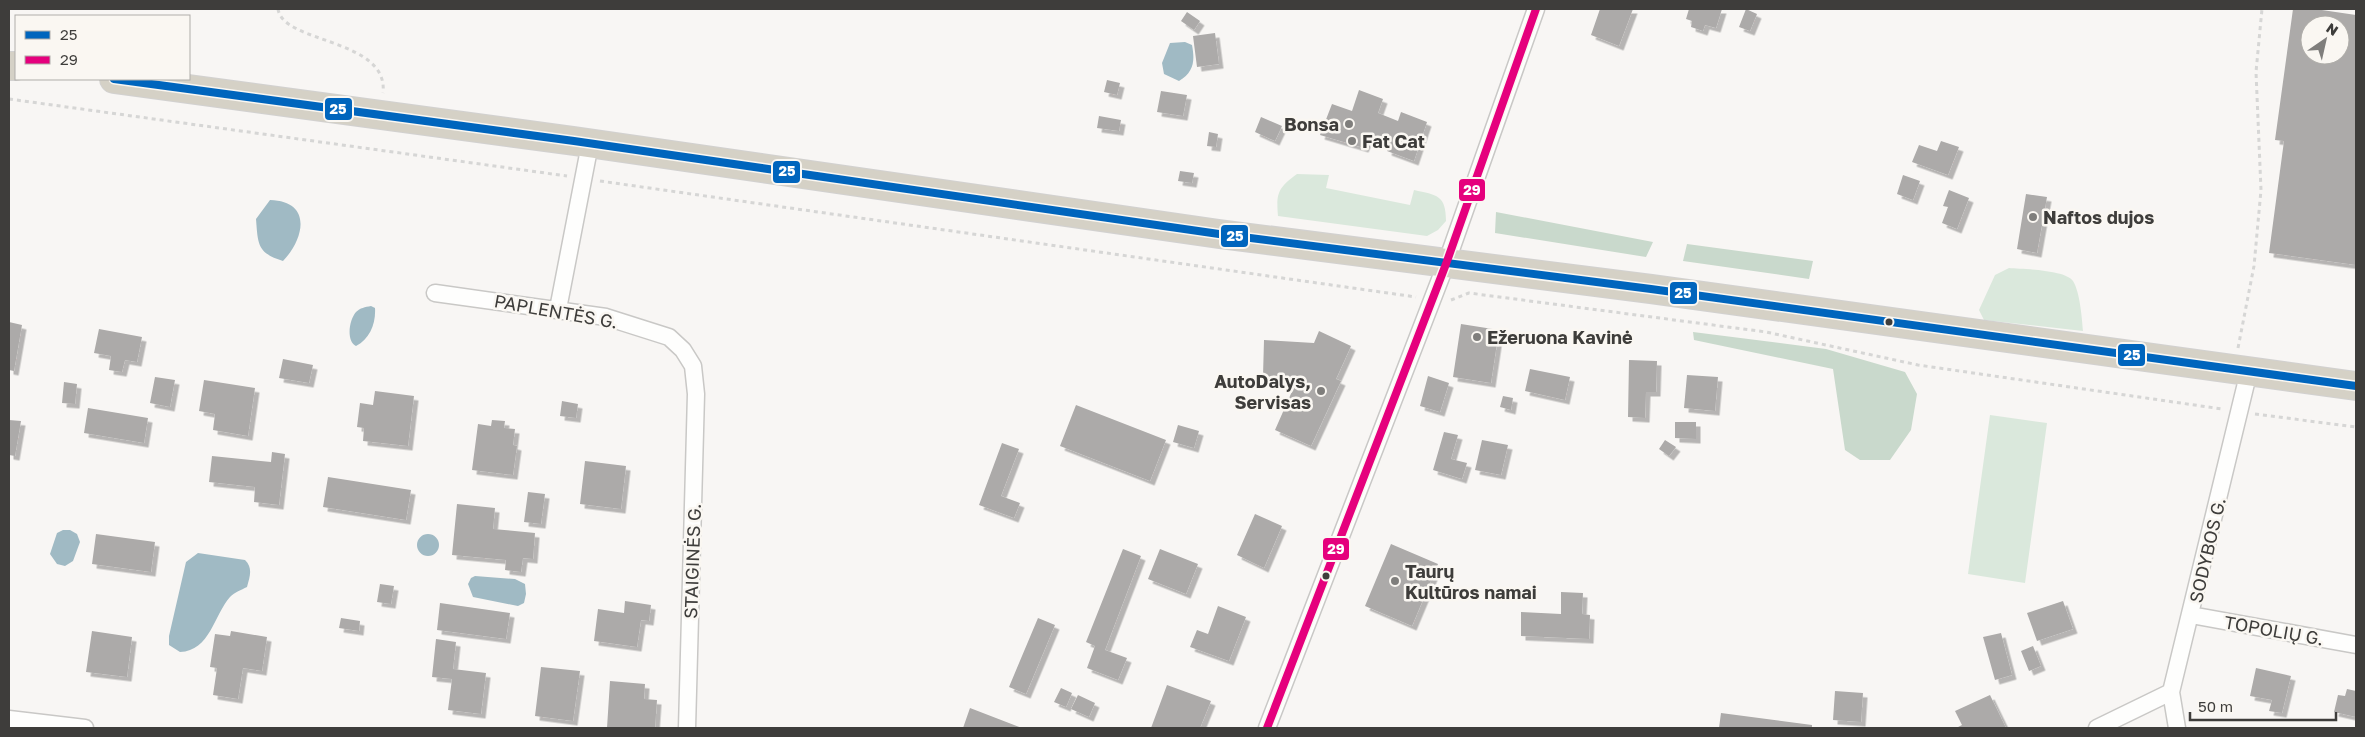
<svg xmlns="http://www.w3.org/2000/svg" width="2365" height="737" font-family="'Golos Text',sans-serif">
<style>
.green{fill:#dae8dc}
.forest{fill:#c9d9cc}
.water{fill:#a0bac4}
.building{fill:#acaaa9;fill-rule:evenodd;filter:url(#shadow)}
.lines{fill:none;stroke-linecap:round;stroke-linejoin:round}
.street-casing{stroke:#c9c8c6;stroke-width:19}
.highway-casing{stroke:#d2d1d0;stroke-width:30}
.path{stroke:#d6d6d5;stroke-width:3;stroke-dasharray:4 4;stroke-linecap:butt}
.street{stroke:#fefefd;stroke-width:16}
.highway{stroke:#d5d1c6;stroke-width:28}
.bus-1-casing{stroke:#faf7f2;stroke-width:11}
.bus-2-casing{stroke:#faf7f2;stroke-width:11}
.bus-1{stroke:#0065bd;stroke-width:8}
.bus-2{stroke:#e5007d;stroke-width:8}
.poi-dot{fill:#7f7e7c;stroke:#faf7f2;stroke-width:2}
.bus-dot{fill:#3e3d3b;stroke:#faf7f2;stroke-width:2}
.labels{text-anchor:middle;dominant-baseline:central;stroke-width:5;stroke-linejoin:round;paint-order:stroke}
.poi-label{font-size:18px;font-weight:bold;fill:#3e3d3b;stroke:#faf7f2;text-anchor:start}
.street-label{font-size:18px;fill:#3e3d3b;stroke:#faf7f2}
.line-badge{stroke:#faf7f2;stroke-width:2}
.badge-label{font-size:14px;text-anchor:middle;font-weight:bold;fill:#fff}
</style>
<defs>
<filter id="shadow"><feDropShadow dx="4.5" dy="4.5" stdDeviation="0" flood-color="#0004"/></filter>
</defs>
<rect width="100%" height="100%" fill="#f8f6f4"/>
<!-- green -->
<path class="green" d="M1297 174 1329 175 1326 188 1410 205 1414 190C1437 195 1446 195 1446 221L1438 230 1427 236 1278 216C1276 193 1278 188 1297 174Z
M2009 268C2023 269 2066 270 2073 281 2080 292 2082 319 2083 331L1984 320 1979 310 1995 275Z
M1990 415 2047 423 2025 583 1968 574Z"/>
<!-- forest -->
<path class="forest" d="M1496 212 1653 242 1646 257 1495 233Z
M1687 244 1813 261 1809 279 1683 261Z
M1693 332 1826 349 1905 372 1917 394 1911 430 1890 460H1860L1845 450 1833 369 1694 340Z"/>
<!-- water -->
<path class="water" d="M1185 42 1192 45C1195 61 1194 72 1179 81L1164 74 1162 63 1170 43Z
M270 200C312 201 305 238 283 261 257 253 258 244 256 219Z
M371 306 375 308C376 323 370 339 356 346 346 341 349 320 356 312 360 308 365 307 371 306Z
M63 530H70L77 534 80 542 73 561 65 566 57 564 50 554 57 533Z
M417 545a11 11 0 1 1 22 0a11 11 0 1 1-22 0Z
M198 553 245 560C253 568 250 576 247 587 241 590 235 592 230 597 214 615 210 651 180 652L169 645V636L186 562Z
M475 576 515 579 525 584 526 594 524 603 518 606 473 597 468 584 471 578Z"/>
<!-- building -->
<path class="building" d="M1600 9H1633L1619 46 1591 35Z
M1689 9H1722L1716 28 1705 25 1703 31 1691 27 1692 21 1686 19Z
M1746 9 1757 14 1750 31 1739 27Z
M2293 9H2315L2356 15V265L2269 253 2284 141 2275 140ZM2310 25H2340V55H2310Z
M1187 12 1200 21 1194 30 1181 21Z
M1215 33 1219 64 1197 67 1193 36Z
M1107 80 1120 83 1117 95 1104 92Z
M1359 90 1383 99 1378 113 1398 121 1401 112 1427 122 1414 161 1387 151 1390 141 1370 134 1364 148 1320 135 1332 104 1352 111Z
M1161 91 1187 95 1183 116 1157 112Z
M1099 116 1121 120 1119 131 1097 128Z
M1261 117 1282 126 1275 141 1255 132Z
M1209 132 1218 134 1216 147 1207 146Z
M1941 141 1959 147 1948 175 1912 162 1919 145 1937 151Z
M1180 171 1194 173 1192 183 1178 181Z
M1903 175 1920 181 1913 200 1897 194Z
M1949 190 1969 198 1957 229 1942 223 1948 207 1943 206Z
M2026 194 2047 197 2037 253 2017 249Z
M9 322 22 325 14 371 9 370Z
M1461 324 1499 330 1491 383 1453 377Z
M99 329 142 337 137 362 125 360 122 372 109 370 111 356 94 353Z
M1319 331 1351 346 1336 379 1341 381 1311 446 1275 430 1297 380 1263 376 1264 340 1314 343Z
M283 359 313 365 309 383 279 378Z
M1629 360 1657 361 1656 392H1646L1645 418 1628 417Z
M1530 369 1570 377 1565 400 1525 391Z
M1687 375 1718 377 1715 411 1684 408Z
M1428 376 1449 383 1440 412 1420 406Z
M155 377 175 380 170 407 150 403Z
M204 380 255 388 248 436 213 430 215 414 199 411Z
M64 382 77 384 75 404 62 403Z
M375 391 414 396 408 446 363 441 364 428 357 427 360 403 373 405Z
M1503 396 1513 398 1511 410 1500 407Z
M562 401 578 404 576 418 560 416Z
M1076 405 1166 440 1150 481 1060 446Z
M88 408 148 418 144 443 84 433Z
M9 420 21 421 15 456 9 455Z
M492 420 505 421 504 428 515 429 513 445 517 446 513 475 472 470 478 424 491 426Z
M1675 422H1696V439L1675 438Z
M1178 425 1199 431 1194 448 1173 442Z
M1444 432 1458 435 1451 459 1467 463 1462 479 1433 470Z
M1482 440 1508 445 1501 475 1475 470Z
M1665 440 1676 447 1669 456 1659 449Z
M1002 443 1019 449 1001 496 1020 503 1014 518 979 505Z
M272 452 285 454 279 505 254 502 255 487 209 482 212 456 271 462Z
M585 461 626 466 621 509 580 504Z
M328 477 411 490 406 520 323 507Z
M528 492 545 494 541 524 524 522Z
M457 504 495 508 493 529 535 533 533 559 523 558 521 572 505 570 506 560 452 555Z
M1255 514 1282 526 1264 568 1237 555Z
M96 534 155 542 151 572 92 564Z
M1391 544 1438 564 1412 626 1365 606Z
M1123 549 1141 556 1105 650 1127 658 1118 680 1087 668 1095 646 1086 642Z
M1160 549 1198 564 1186 594 1148 579Z
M380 584 394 586 391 604 377 602Z
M1561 592 1583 593 1582 614 1590 615 1589 639 1521 636V612L1561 614Z
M625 601 651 605 649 621 641 620 637 647 594 641 598 609 624 613Z
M2063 601 2073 629 2037 641 2027 613Z
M440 603 510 613 506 639 437 630Z
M1218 606 1246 617 1229 661 1190 647 1197 630 1208 634Z
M341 618 360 621 359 631 339 628Z
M1038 618 1055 625 1026 694 1009 687Z
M92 631 132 637 127 677 86 672Z
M231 631 267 637 262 671 243 668 238 699 213 695 217 668 210 667 215 634 230 636Z
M2001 633 2012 675 1995 680 1983 637Z
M436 639 456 642 453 669 486 673 481 714 448 710 452 679 432 677Z
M2033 646 2041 666 2029 671 2021 651Z
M541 667 580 671 573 721 535 716Z
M2256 668 2291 676 2282 713 2269 711 2272 700 2250 696Z
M610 681 645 684 644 699 657 700 655 728H607Z
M1167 685 1211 701 1200 728H1151Z
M1061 688 1072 693 1066 707 1054 702Z
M2347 689 2356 691V717L2334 712 2338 695 2345 696Z
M1835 691 1863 693 1861 722 1833 720Z
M1078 695 1095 703 1089 717 1071 709Z
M1990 695 2006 728H1956L1962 725 1955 711Z
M970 708 1022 728H963Z
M1721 713 1812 725V728H1719Z"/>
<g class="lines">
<defs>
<path id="street" d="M435 293 606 317 669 337 683 350 693 366 696 394 687 728
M558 309 590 144
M2191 615 2356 645
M9 719 85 728
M1267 728 1446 264 1536 9
M2097 728 2171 692
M2177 728 2171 692 2249 371"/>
<path id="highway" d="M9 66H16
M114 79 574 141 1219 234 1651 289 2356 386"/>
</defs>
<!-- street casing -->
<use href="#street" class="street-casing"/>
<!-- highway casing -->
<use href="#highway" class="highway-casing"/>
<!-- path -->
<path class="path" d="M278 9C283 44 389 38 383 93
M9 99 567 176
M600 181 1416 297
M1451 300 1469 293 1766 332 1918 365 2222 409
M2238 348 2254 266 2261 190 2256 72 2262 9
M2255 414 2356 427"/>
<!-- street -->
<use href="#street" class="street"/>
<!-- highway -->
<use href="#highway" class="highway"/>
<defs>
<path id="bus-1" d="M114 79 574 141 1219 234 1651 289 2356 386"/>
<path id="bus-2" d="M1267 728 1446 264 1536 9"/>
</defs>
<!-- bus-1 casing -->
<use href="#bus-1" class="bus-1-casing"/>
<!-- bus-2 casing -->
<use href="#bus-2" class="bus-2-casing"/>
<!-- bus-1 -->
<use href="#bus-1" class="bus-1"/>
<!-- bus-2 -->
<use href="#bus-2" class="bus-2"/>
</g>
<!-- markers -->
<g class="poi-dot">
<circle cx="1349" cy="124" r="5"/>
<circle cx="1352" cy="141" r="5"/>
<circle cx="2033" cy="217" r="5"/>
<circle cx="1477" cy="337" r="5"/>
<circle cx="1321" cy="391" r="5"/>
<circle cx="1395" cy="581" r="5"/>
</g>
<g class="bus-dot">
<circle cx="1889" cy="322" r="4.5"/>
<circle cx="1326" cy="576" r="4.5"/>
</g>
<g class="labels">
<!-- poi labels -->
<g class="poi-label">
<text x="1339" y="124" text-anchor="end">Bonsa</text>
<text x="1362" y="141">Fat Cat</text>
<text x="2043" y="217">Naftos dujos</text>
<text x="1487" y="337">Ežeruona Kavinė</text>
<text x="1311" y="381" text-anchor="end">AutoDalys,<tspan x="1311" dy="21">Servisas</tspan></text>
<text x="1405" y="571">Taurų<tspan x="1405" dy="21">Kultūros namai</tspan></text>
</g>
<!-- street labels -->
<g class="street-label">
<text transform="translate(556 311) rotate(10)">PAPLENTĖS G.</text>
<text transform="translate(2207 550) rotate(-77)">SODYBOS G.</text>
<text transform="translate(692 561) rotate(-88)">STAIGINĖS G.</text>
<text transform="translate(2274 630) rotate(10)">TOPOLIŲ G.</text>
</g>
</g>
<g class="line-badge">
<rect x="324" y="97" width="29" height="24" rx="5" fill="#0065bd"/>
<rect x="772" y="160" width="29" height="24" rx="5" fill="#0065bd"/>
<rect x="1458" y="178" width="28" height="24" rx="5" fill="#e5007d"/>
<rect x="1220" y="224" width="29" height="24" rx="5" fill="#0065bd"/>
<rect x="1669" y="281" width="29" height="24" rx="5" fill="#0065bd"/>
<rect x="2117" y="343" width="29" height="24" rx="5" fill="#0065bd"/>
<rect x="1322" y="537" width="28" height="24" rx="5" fill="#e5007d"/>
</g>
<g class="badge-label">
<text x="338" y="114">25</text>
<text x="787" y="176">25</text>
<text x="1472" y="195">29</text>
<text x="1235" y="241">25</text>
<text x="1683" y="298">25</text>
<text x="2132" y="360">25</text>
<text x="1336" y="554">29</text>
</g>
<!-- border -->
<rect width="2365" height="737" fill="none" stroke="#3e3d3b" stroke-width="20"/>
<!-- legend -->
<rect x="15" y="15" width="175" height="65" fill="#faf7f2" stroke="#afada9"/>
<rect x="25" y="31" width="25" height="8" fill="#0065bd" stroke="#afada9"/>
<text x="60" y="40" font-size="15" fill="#3e3d3b">25</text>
<rect x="25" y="56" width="25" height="8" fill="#e5007d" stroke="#afada9"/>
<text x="60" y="65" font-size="15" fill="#3e3d3b">29</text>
<!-- north arrow -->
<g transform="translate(2325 40) rotate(34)"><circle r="24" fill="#faf7f2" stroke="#afada9"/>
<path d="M0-4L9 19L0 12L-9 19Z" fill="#7f7e7c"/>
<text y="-8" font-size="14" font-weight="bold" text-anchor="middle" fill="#3e3d3b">N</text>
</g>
<!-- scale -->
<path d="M2190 712v8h146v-8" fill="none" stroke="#3e3d3b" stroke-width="2.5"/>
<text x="2198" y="712" font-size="15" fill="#3e3d3b" stroke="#faf7f2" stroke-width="4" paint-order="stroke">50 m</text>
</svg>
